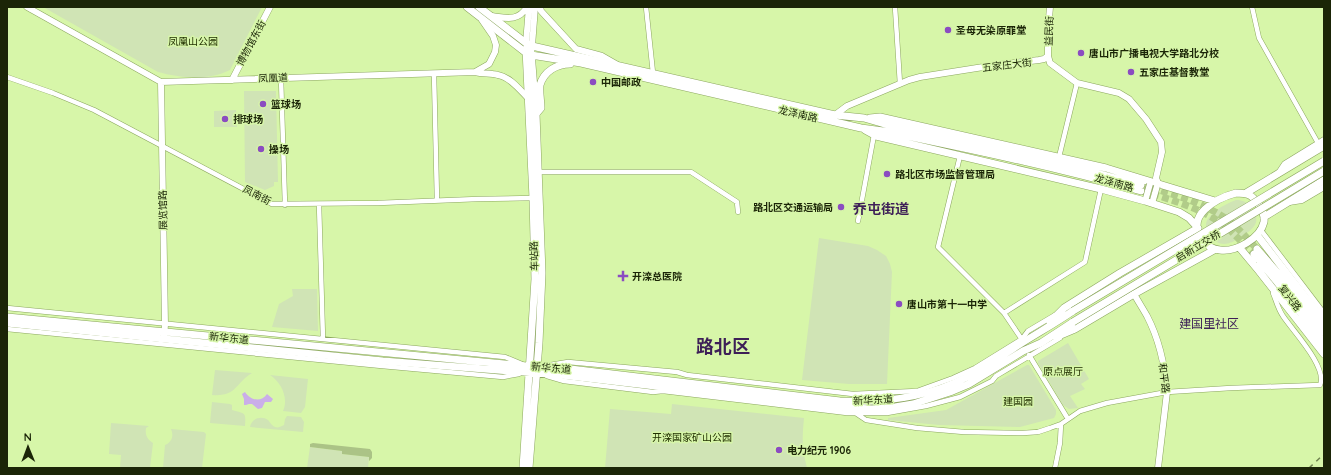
<svg xmlns="http://www.w3.org/2000/svg" width="1331" height="475" font-family="Quicksand,'Noto Sans SC',sans-serif">
<style>
.green{fill:#d0e4b5}
.forest{fill:#abc386}
.water{fill:#caaee9}
.lines{fill:none;stroke-linecap:round;stroke-linejoin:round}
.primary-tunnel{stroke:#b1cc89;stroke-width:7;stroke-dasharray:7 3.5;stroke-linecap:butt}
.street-casing{stroke:#8ca75f;stroke-width:5.5}
.secondary-casing{stroke:#8ca75f;stroke-width:7}
.primary-casing{stroke:#8ca75f;stroke-width:8}
.street{stroke:#fff;stroke-width:4.5}
.secondary{stroke:#fff;stroke-width:6}
.primary{stroke:#fff;stroke-width:7}
.rail{stroke:#6f824f;stroke-width:1.5;stroke-dasharray:5 5;stroke-linecap:butt}
.secondary-bridge-casing{stroke:#8ca75f;stroke-width:7;stroke-linecap:butt}
.primary-bridge-casing{stroke:#8ca75f;stroke-width:8;stroke-linecap:butt}
.secondary-bridge{stroke:#fff;stroke-width:6}
.primary-bridge{stroke:#fff;stroke-width:7}
.poi-dot{fill:#8b4cc1;stroke:#d7f6a9;stroke-width:1.5}
.labels{text-anchor:middle;dominant-baseline:central;stroke-width:3;stroke-linejoin:round;paint-order:stroke}
.poi-label{font-size:10px;font-weight:bold;fill:#1b2507;stroke:#d7f6a9;text-anchor:start}
.street-label{font-size:10px;fill:#1b2507;stroke:#d7f6a9}
.park-label{font-size:10px;fill:#212f01;stroke:#d7f6a9}
.quarter-label{font-size:12px;fill:#3d1f57;stroke:#d7f6a9}
.district-label{font-size:14px;font-weight:bold;fill:#3d1f57;stroke:#d7f6a9}
.town-label{font-size:18px;font-weight:bold;fill:#3d1f57;stroke:#d7f6a9}
</style>
<rect width="100%" height="100%" fill="#d7f6a9"/>
<!-- green -->
<path class="green" d="M43 7H262L230 70C208 81 180 78 158 72Z
M276 91 278 182H274V186L265 190 245 182 244 91Z
M236 110 237 127H214V111Z
M1236 200C1243 200 1247 202 1251 208 1263 222 1253 229 1241 237 1235 240 1231 244 1224 244 1219 244 1214 241 1211 236 1209 233 1206 229 1206 225 1206 214 1227 203 1236 200Z
M819 238 868 246 877 250 886 256 890 264 892 272 891 294 887 384H849L802 380Z
M292 289H317L318 331 272 327 279 304 293 296Z
M1068 343 1089 379 1081 384 1085 389 1070 396 1078 408 1069 409 1063 405 1038 363V361Z
M1027 365H1029L1056 410V414L1054 418 1020 427 939 425 888 420V418L946 410Z
M215 370 252 373C235 383 237 397 212 395Z
M270 375 308 379 305 407 301 413 283 411C289 398 281 382 270 375Z
M212 402 230 404 232 405V410C245 414 246 411 245 426L210 423Z
M672 404 804 418C802 439 802 448 807 468H605L610 409 671 414Z
M287 416 301 417 304 422 303 432 250 427C251 419 261 415 268 420 270 422 271 425 275 427 278 428 280 427 284 425L285 419Z
M111 423 149 426 146 428C145 435 147 439 153 443L150 468H120L121 455 109 454Z
M171 429 204 432 206 434 202 468H163L165 445C172 442 174 436 171 429Z
M310 447 342 451V454L369 457 368 468H307Z"/>
<!-- forest -->
<path class="forest" d="M313 443 370 449 372 452V458L369 461V457L342 454V451L310 447V444Z"/>
<!-- water -->
<path class="water" d="M245 392C250 400 261 403 267 394L273 399 271 402H265L262 408 258 409 252 404H249L246 405H244V399L242 394Z"/>
<g class="lines">
<!-- primary-tunnel -->
<path class="primary-tunnel" d="M1141 185C1169 193 1200 201 1225 218 1237 226 1247 238 1257 249
M1142 191C1169 199 1202 208 1225 226 1235 234 1244 245 1254 254"/>
<defs>
<path id="street" d="M646 7 653 73
M895 7 900 84
M1252 7 1259 38 1318 143
M434 74 437 200
M7 77 53 93 94 110 272 204 378 203 478 199 533 198
M281 78 285 205
M960 156 938 247 1004 313 1023 341
M1059 157 1077 83
M539 172H691L737 202 738 212
M319 204 323 339
M858 221 874 135
M1260 229 1324 313
M7 308 505 357 522 364
M1004 313 1085 262 1101 189
M7 329 382 366 503 377 519 374
M1029 355 1068 419
M550 365 568 362 677 372 687 375 853 394 917 391 953 378 975 368 1022 339 1028 331 1055 315
M547 376 564 381 653 392 663 391 847 413H887L926 406 960 397 992 381 996 376 1060 338
M852 408 857 414 866 420 917 428 964 432 1023 433 1038 432 1050 428 1061 424 1080 411 1107 403 1167 392 1231 388 1320 385C1328 367 1292 330 1283 316 1278 309 1276 300 1273 293
M1055 468 1060 443 1061 424"/>
<path id="secondary" d="M27 7 161 82 475 72C483 74 491 73 498 75 510 77 520 90 528 98
M540 7 541 11 576 49 602 56 616 64
M1050 7 1048 30V56L1050 63 1077 83 1119 93 1129 99 1146 119 1161 142 1162 152 1156 178 1158 183 1157 186
M491 16C506 18 518 22 527 7
M526 43 529 7
M532 46 535 7
M475 72 489 64 495 52 496 45 493 36 482 20
M232 80 270 7
M161 82 165 325 164 336
M835 115 847 106 909 80 920 77 996 65 1039 60 1044 59 1048 56
M1279 173 1285 164 1324 140
M1289 202 1302 200 1324 187
M1134 294C1138 301 1143 309 1147 316 1159 339 1165 367 1167 392L1158 468"/>
<path id="primary" d="M467 7 525 52 531 55 581 63 861 128 883 131C970 149 1056 167 1141 191
M479 7 526 43 532 46 835 115 864 118 888 125 1058 163 1141 185
M536 114 541 108C541 101 539 92 540 85 544 71 557 64 570 64
M870 118 880 117 1106 168 1215 201
M865 130 876 136 1101 189 1145 201 1179 212 1189 218 1198 228
M1236 193C1249 193 1252 195 1259 205 1262 210 1265 216 1264 222 1260 239 1236 252 1220 250 1212 249 1209 247 1203 240 1183 216 1217 198 1236 193Z
M1246 193 1324 146
M1264 217 1324 180
M1257 235 1324 321
M1239 247 1259 271 1324 354
M1257 249 1294 292 1324 332
M1254 254 1278 283 1324 343
M7 317 537 367 562 368 840 401C883 403 926 398 965 378 982 370 998 358 1014 348 1034 335 1054 324 1073 311
M1050 322 1064 308 1120 273 1198 228
M7 323 383 361 561 375 835 407 872 409 895 407 913 404 950 392 969 384 1023 351 1041 343 1073 322
M1056 337 1075 329 1134 294 1214 250
M523 468 535 279 533 198 526 49
M529 468 539 343 542 273 536 114 531 52"/>
</defs>
<!-- street casing -->
<use href="#street" class="street-casing"/>
<!-- secondary casing -->
<use href="#secondary" class="secondary-casing"/>
<!-- primary casing -->
<use href="#primary" class="primary-casing"/>
<!-- street -->
<use href="#street" class="street"/>
<!-- secondary -->
<use href="#secondary" class="secondary"/>
<!-- primary -->
<use href="#primary" class="primary"/>
<!-- rail -->
<path class="rail" d="M1309 468 1324 454"/>
<defs>
<path id="secondary-bridge" d="M1146 198 1150 184
M1153 200 1157 186"/>
<path id="primary-bridge" d="M1073 311 1324 161
M1073 322 1324 171"/>
</defs>
<!-- secondary-bridge casing -->
<use href="#secondary-bridge" class="secondary-bridge-casing"/>
<!-- primary-bridge casing -->
<use href="#primary-bridge" class="primary-bridge-casing"/>
<!-- secondary-bridge -->
<use href="#secondary-bridge" class="secondary-bridge"/>
<!-- primary-bridge -->
<use href="#primary-bridge" class="primary-bridge"/>
</g>
<!-- markers -->
<g class="poi-dot">
<circle cx="948" cy="30" r="4"/>
<circle cx="1081" cy="53" r="4"/>
<circle cx="1131" cy="72" r="4"/>
<circle cx="593" cy="82" r="4"/>
<circle cx="263" cy="104" r="4"/>
<circle cx="225" cy="119" r="4"/>
<circle cx="261" cy="149" r="4"/>
<circle cx="887" cy="174" r="4"/>
<circle cx="841" cy="207" r="4"/>
<path d="M621 270h4v4h4v4h-4v4h-4v-4h-4v-4h4z"/>
<circle cx="899" cy="304" r="4"/>
<circle cx="779" cy="450" r="4"/>
</g>
<g class="labels">
<!-- poi labels -->
<g class="poi-label">
<text x="956" y="30">圣母无染原罪堂</text>
<text x="1089" y="53">唐山市广播电视大学路北分校</text>
<text x="1139" y="72">五家庄基督教堂</text>
<text x="601" y="82">中国邮政</text>
<text x="271" y="104">篮球场</text>
<text x="233" y="119">排球场</text>
<text x="269" y="149">操场</text>
<text x="895" y="174">路北区市场监督管理局</text>
<text x="833" y="207" text-anchor="end">路北区交通运输局</text>
<text x="632" y="276">开滦总医院</text>
<text x="907" y="304">唐山市第十一中学</text>
<text x="787" y="450">电力纪元 1906</text>
</g>
<!-- street labels -->
<g class="street-label">
<text transform="translate(1049 31) rotate(-88)">益民街</text>
<text transform="translate(251 43) rotate(-62)">博物馆东街</text>
<text transform="translate(1007 65) rotate(-7)">五家庄大街</text>
<text transform="translate(273 78) rotate(-2)">凤凰道</text>
<text transform="translate(798 114) rotate(13)">龙泽南路</text>
<text transform="translate(1114 183) rotate(16)">龙泽南路</text>
<text transform="translate(257 195) rotate(27)">凤南街</text>
<text transform="translate(163 210) rotate(-91)">展览馆路</text>
<text transform="translate(1198 246) rotate(-31)">启新立交桥</text>
<text transform="translate(534 256) rotate(-92)">车站路</text>
<text transform="translate(1290 298) rotate(52)">复兴路</text>
<text transform="translate(229 338) rotate(6)">新华东道</text>
<text transform="translate(551 368) rotate(5)">新华东道</text>
<text transform="translate(1164 378) rotate(83)">和平路</text>
<text transform="translate(873 400) rotate(-3)">新华东道</text>
</g>
<!-- park labels -->
<g class="park-label">
<text x="193" y="41">凤凰山公园</text>
<text x="1063" y="371">原点展厅</text>
<text x="1018" y="401">建国园</text>
<text x="692" y="437">开滦国家矿山公园</text>
</g>
<!-- quarter labels -->
<g class="quarter-label">
<text x="1209" y="323">建国里社区</text>
</g>
<!-- district labels -->
<g class="district-label">
<text x="881" y="209">乔屯街道</text>
</g>
<!-- town labels -->
<g class="town-label">
<text x="723" y="346">路北区</text>
</g>
</g>
<!-- border -->
<rect width="1331" height="475" fill="none" stroke="#1b2507" stroke-width="16"/>
<!-- north arrow -->
<g transform="translate(28 447) rotate(359)" stroke="#d7f6a9" stroke-width="3" paint-order="stroke">
<path d="M0-3L7 15L0 10L-7 15Z" fill="#1b2507"/>
<text y="-6" font-size="11" font-weight="bold" text-anchor="middle" fill="#1b2507">N</text>
</g>
</svg>
